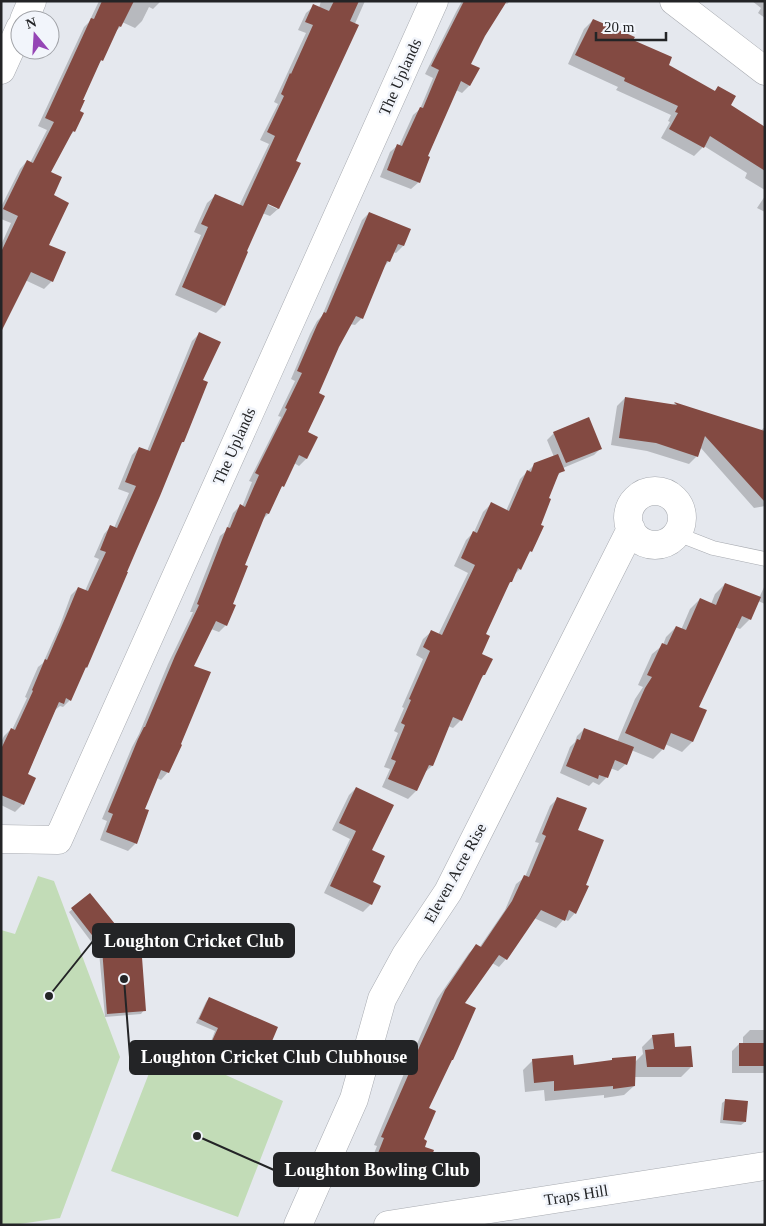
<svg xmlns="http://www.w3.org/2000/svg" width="766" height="1226" font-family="'Times New Roman',serif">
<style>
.green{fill:#c2dcb7}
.shadow{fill:#0003;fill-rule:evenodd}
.building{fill:#834a42}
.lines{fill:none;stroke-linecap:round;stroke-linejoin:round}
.service-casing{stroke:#a8abb1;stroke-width:15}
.minor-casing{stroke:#a8abb1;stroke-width:29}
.tertiary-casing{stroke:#a8abb1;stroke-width:29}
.primary-casing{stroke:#a8abb1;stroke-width:29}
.service{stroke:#fff;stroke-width:14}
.minor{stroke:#fff;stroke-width:28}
.tertiary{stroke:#fff;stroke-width:28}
.primary{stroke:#fff;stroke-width:28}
.labels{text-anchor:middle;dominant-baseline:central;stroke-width:5;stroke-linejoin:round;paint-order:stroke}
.street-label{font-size:16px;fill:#232426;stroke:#f2f5fb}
.leader{fill:none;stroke:#232426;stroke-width:2}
.callout-dot{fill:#232426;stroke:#f2f5fb;stroke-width:2}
.callout{fill:#232426;stroke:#232426;stroke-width:2}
.callout-label{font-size:18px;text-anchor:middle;font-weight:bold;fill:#fff}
</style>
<rect width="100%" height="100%" fill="#e5e8ee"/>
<!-- green -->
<path class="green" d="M38 876 54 881 120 1057 60 1218 13 1225H1V930L15 934Z
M160 1045 283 1101 238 1217 111 1171Z"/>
<!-- shadow -->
<path class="shadow" d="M99 1H161L153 9 149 7 142 21 135 28 122 22 120 27 114 33 102 60 98 64 82 100 74 131 68 138 50 172 52 196 47 245 52 281 44 289 25 280 1 326V245L11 223 1 219V207L20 169 27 161 30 163 47 130 38 126 84 27 89 22Z
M321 1H365L294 161 278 209 270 216 262 213 224 305 216 313 175 295 201 235 194 232 207 203 215 196 239 206 269 144 260 140 278 104 274 102 306 33 298 30 306 13 314 6 319 8ZM263 200 277 207V209L262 202Z
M462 1H510L507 4 505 3 484 36 469 64V86L462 93 456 90 427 157 419 182 411 189 380 177 390 152 398 145 399 146 413 115 420 109 433 78 425 74 456 12Z
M752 1H765V18L758 13 761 8Z
M593 20 632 40 667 65 714 92 718 87 729 105 765 128V190L745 178 747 173 704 146 694 156 661 138 670 122 668 121 671 115 616 90 618 87 568 64 584 29Z
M765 196V212L757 208Z
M369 213 409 230 403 246 396 253 393 252 389 261 382 269 362 318 355 325 350 324 338 346 317 393 306 432 317 437 306 459 299 466 294 463 282 486 279 490 268 514 262 520 243 566 226 625 219 632 211 629 193 666 168 772 161 780 157 778 144 809 148 811 136 843 128 851 100 840 107 821 102 819 132 747 139 734 168 664 193 612H190L220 536 226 531 233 513 240 506 242 507 252 482 249 481 281 417 278 416 295 381 291 379 310 334 317 321 322 316 362 220Z
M200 333 202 380 183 442 179 445 86 667 83 671 70 700 63 707 60 706 55 710 27 775 35 778 23 804 15 812 1 805V742L4 736 11 729 12 730 27 698 25 697 38 667 43 663 60 625 71 595 78 588 85 591 99 559 94 557 104 534 111 526 114 528 129 493 118 489 132 455 139 448 147 451 192 341Z
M625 398 672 406 675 403 760 431 765 427V506L754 508 700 447 697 456 689 464 647 451 611 445 617 406Z
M554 433 601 448 594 455 563 468V470L555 478 531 551 525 557 520 569 514 575 511 582 507 585 484 635 481 655 484 675 479 680 461 720 453 728 448 726 432 766 423 774 416 791 408 799 382 787 390 769 384 767 398 733 394 731 404 708 402 707 423 659 416 655 423 639 431 632 438 635 468 573 454 566 466 540 474 532 483 512 491 504 506 511 520 479 535 464 554 457 547 440Z
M725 584 759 598 765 585V604L758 601 750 619 740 629 735 627 698 707 706 711 692 742 682 752 665 744 663 749 653 759 631 750 626 764 618 771 610 768 606 778 599 785 593 782 589 786 560 773 570 747 575 742 577 736 584 729 617 742 635 699 643 687 638 685 652 654 663 645 666 637 676 627 681 630 690 609 700 599 711 604 715 594Z
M356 788 370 851 371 883 379 887 371 904 363 912 324 893 350 839 332 830 349 795Z
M558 798 577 830 575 913 568 921 564 919 556 928 534 918 506 959 499 967 492 963 463 1004 427 1109 423 1140 425 1170 417 1178 410 1175 407 1178 402 1176 400 1179 393 1187 371 1179 372 1177 366 1174 377 1146 374 1145 411 1057 437 999 469 953 476 946 479 948 505 910 516 884 525 877 539 843 535 842 550 806Z
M90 895 144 1010 141 1014 105 1017 99 952 69 912Z
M209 998 266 1052 262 1056 255 1053 253 1058 250 1062 210 1044 215 1031 196 1023 206 1002Z
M750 1030H765V1073H732V1051L739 1044H743V1037Z
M653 1036 674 1048 692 1066 681 1077H634V1086L624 1095 604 1098V1095L545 1101 544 1090 525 1092 523 1070 533 1060 572 1066 610 1061 612 1060 635 1062 643 1054 642 1047Z
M726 1100 745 1122 741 1125 720 1123 722 1103Z"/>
<!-- building -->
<path class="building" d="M102 1H134L121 27 119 26 103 61 101 60 83 100H85L80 111 84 113 75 132 73 131 51 172 62 177 54 195 69 203 49 245 66 252 53 282 31 272 1 332V252L18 216 3 209 27 160 33 163 54 122 45 118 91 18 94 19Z
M334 1H359L350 21 359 25 296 161 301 163 279 209 268 204 247 251 248 252 225 306 182 287 208 227 201 224 215 194 243 206 275 136 267 132 284 96 281 94 290 73 291 74 313 25 305 22 313 4 329 11Z
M464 1H507L485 36 471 64 480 68 470 86 461 81 428 156 430 157 420 183 387 170 397 144 402 146 420 107 423 108 439 70 431 66Z
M593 19 635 37 633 40 672 57 669 65 715 91 718 86 736 96 731 105 765 127V171L710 136 704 148 669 129 678 113 675 112 678 106 624 81 625 78 575 55Z
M369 212 411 229 404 246 398 244 390 262 387 261 363 319 356 316 339 347 319 393 325 396 308 432 318 437 307 459 299 455 284 487 282 486 269 514 266 513 245 565 248 566 233 604 236 605 227 626 216 621 194 666 211 672 181 744 182 745 169 773 161 770 145 809 149 810 137 844 106 832 113 814 108 812 138 739 144 727H145L175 656 199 605 197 604 227 527 230 528 240 504 245 507 259 475 255 473 287 409 285 408 302 373 297 371 317 325 324 312 326 313Z
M199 332 221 342 203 380 208 382 184 442H182L160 496 136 551 127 572H128L87 668 86 667 71 701 66 698 64 704 59 702 42 741 28 774 36 778 24 805 1 795V749L11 728 15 730 33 691 32 690 45 659 47 660 66 616 78 587 88 591 106 552 100 550 110 525 117 528 136 486 125 482 139 447 150 451Z
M625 397 677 405 674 402 765 431V502L705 436 698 457 656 443 619 438Z
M589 417 602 449 566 463 553 432Z
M558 454 565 471 559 473 549 498 551 499 541 525 544 526 532 552 530 551 521 570 518 568 512 582H510L486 634 490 636 482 654 493 659 485 675H483L462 721 453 717 433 766 429 765 417 791 388 779 396 761 391 759 405 725 401 723 411 700 409 699 430 651 423 647 431 630 442 635 475 565 461 558 473 531 477 533 491 502 509 511 527 470 531 472 534 463Z
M725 583 761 597 751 620 742 616 699 707 707 710 693 742 671 733 664 750 625 733 645 688 652 677 647 675 662 643 667 645 676 626 686 630 700 598 716 605Z
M584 728 634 747 627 765 615 760 608 778 599 775 598 779 566 766 577 739 580 740Z
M356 787 394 805 372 850 385 856 373 882 381 886 372 905 330 886 356 831 339 823Z
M557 797 587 808 578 830 604 840 586 885 589 886 576 914 569 910 565 921 541 910 507 960 499 955 465 1003 476 1008 453 1060H452L429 1108 436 1111 424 1139 427 1141 425 1147 434 1150 426 1171 417 1167 415 1171 406 1167 401 1180 378 1171 379 1169 373 1166 384 1138 381 1137 410 1071 409 1070 445 990 476 944 481 947 512 901 524 875 529 877 546 836 542 834Z
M90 893 132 945 141 944 146 1011 107 1014 102 948 71 908Z
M209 997 278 1027 267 1053 258 1050 254 1059 212 1041 218 1028 199 1019Z
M674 1033 675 1047 691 1046 693 1067H647L645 1050 654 1049 652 1035Z
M739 1043H765V1066H739Z
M573 1055 574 1065 612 1060V1058L636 1056 635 1086 613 1089V1086L554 1091V1081L534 1083 532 1059Z
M725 1099 748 1101 746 1122 723 1120Z"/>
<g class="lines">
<defs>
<path id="service" d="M677 534 713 548 765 559"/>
<path id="minor" d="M674 1 765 71
M628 518a27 27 0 1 1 54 0a27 27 0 1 1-54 0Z
M1 839 58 840 434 1
M298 1225 354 1099 382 999 406 955 448 892 631 529"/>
<path id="tertiary" d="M388 1225 765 1166"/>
<path id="primary" d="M24 20 32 1
M1 70 20 28"/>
</defs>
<!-- service casing -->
<use href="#service" class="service-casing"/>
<!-- minor casing -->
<use href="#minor" class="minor-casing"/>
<!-- tertiary casing -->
<use href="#tertiary" class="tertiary-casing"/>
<!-- primary casing -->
<use href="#primary" class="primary-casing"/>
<!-- service -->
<use href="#service" class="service"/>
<!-- minor -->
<use href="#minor" class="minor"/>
<!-- tertiary -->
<use href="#tertiary" class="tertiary"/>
<!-- primary -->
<use href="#primary" class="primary"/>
</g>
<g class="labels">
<!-- street labels -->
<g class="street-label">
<text transform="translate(400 77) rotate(-66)">The Uplands</text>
<text transform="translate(234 446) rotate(-66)">The Uplands</text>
<text transform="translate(455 873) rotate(-61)">Eleven Acre Rise</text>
<text transform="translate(576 1195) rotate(-9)">Traps Hill</text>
</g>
</g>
<!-- callouts -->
<path class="leader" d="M49 996L93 941M124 979L130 1057M197 1136L274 1170"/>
<g class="callout-dot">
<circle cx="49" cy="996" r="5"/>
<circle cx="124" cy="979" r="5"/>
<circle cx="197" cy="1136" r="5"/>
</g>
<g class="callout">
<rect x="93" y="924" width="201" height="33" rx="5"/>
<rect x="130" y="1041" width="287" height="33" rx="5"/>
<rect x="274" y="1153" width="205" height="33" rx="5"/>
</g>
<g class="callout-label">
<text x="194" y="947">Loughton Cricket Club</text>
<text x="274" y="1063">Loughton Cricket Club Clubhouse</text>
<text x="377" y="1176">Loughton Bowling Club</text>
</g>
<!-- border -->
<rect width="766" height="1226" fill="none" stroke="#232426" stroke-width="5"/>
<!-- north arrow -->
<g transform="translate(35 35) rotate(342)"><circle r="24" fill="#f2f5fb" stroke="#9fa1a6"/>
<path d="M0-4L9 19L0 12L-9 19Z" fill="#9545b5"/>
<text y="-8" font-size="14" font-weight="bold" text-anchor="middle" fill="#232426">N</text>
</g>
<!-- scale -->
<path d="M596 32v8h70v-8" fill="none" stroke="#232426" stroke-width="2.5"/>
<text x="604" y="32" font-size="15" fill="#232426" stroke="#f2f5fb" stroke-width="4" paint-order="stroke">20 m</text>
</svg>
